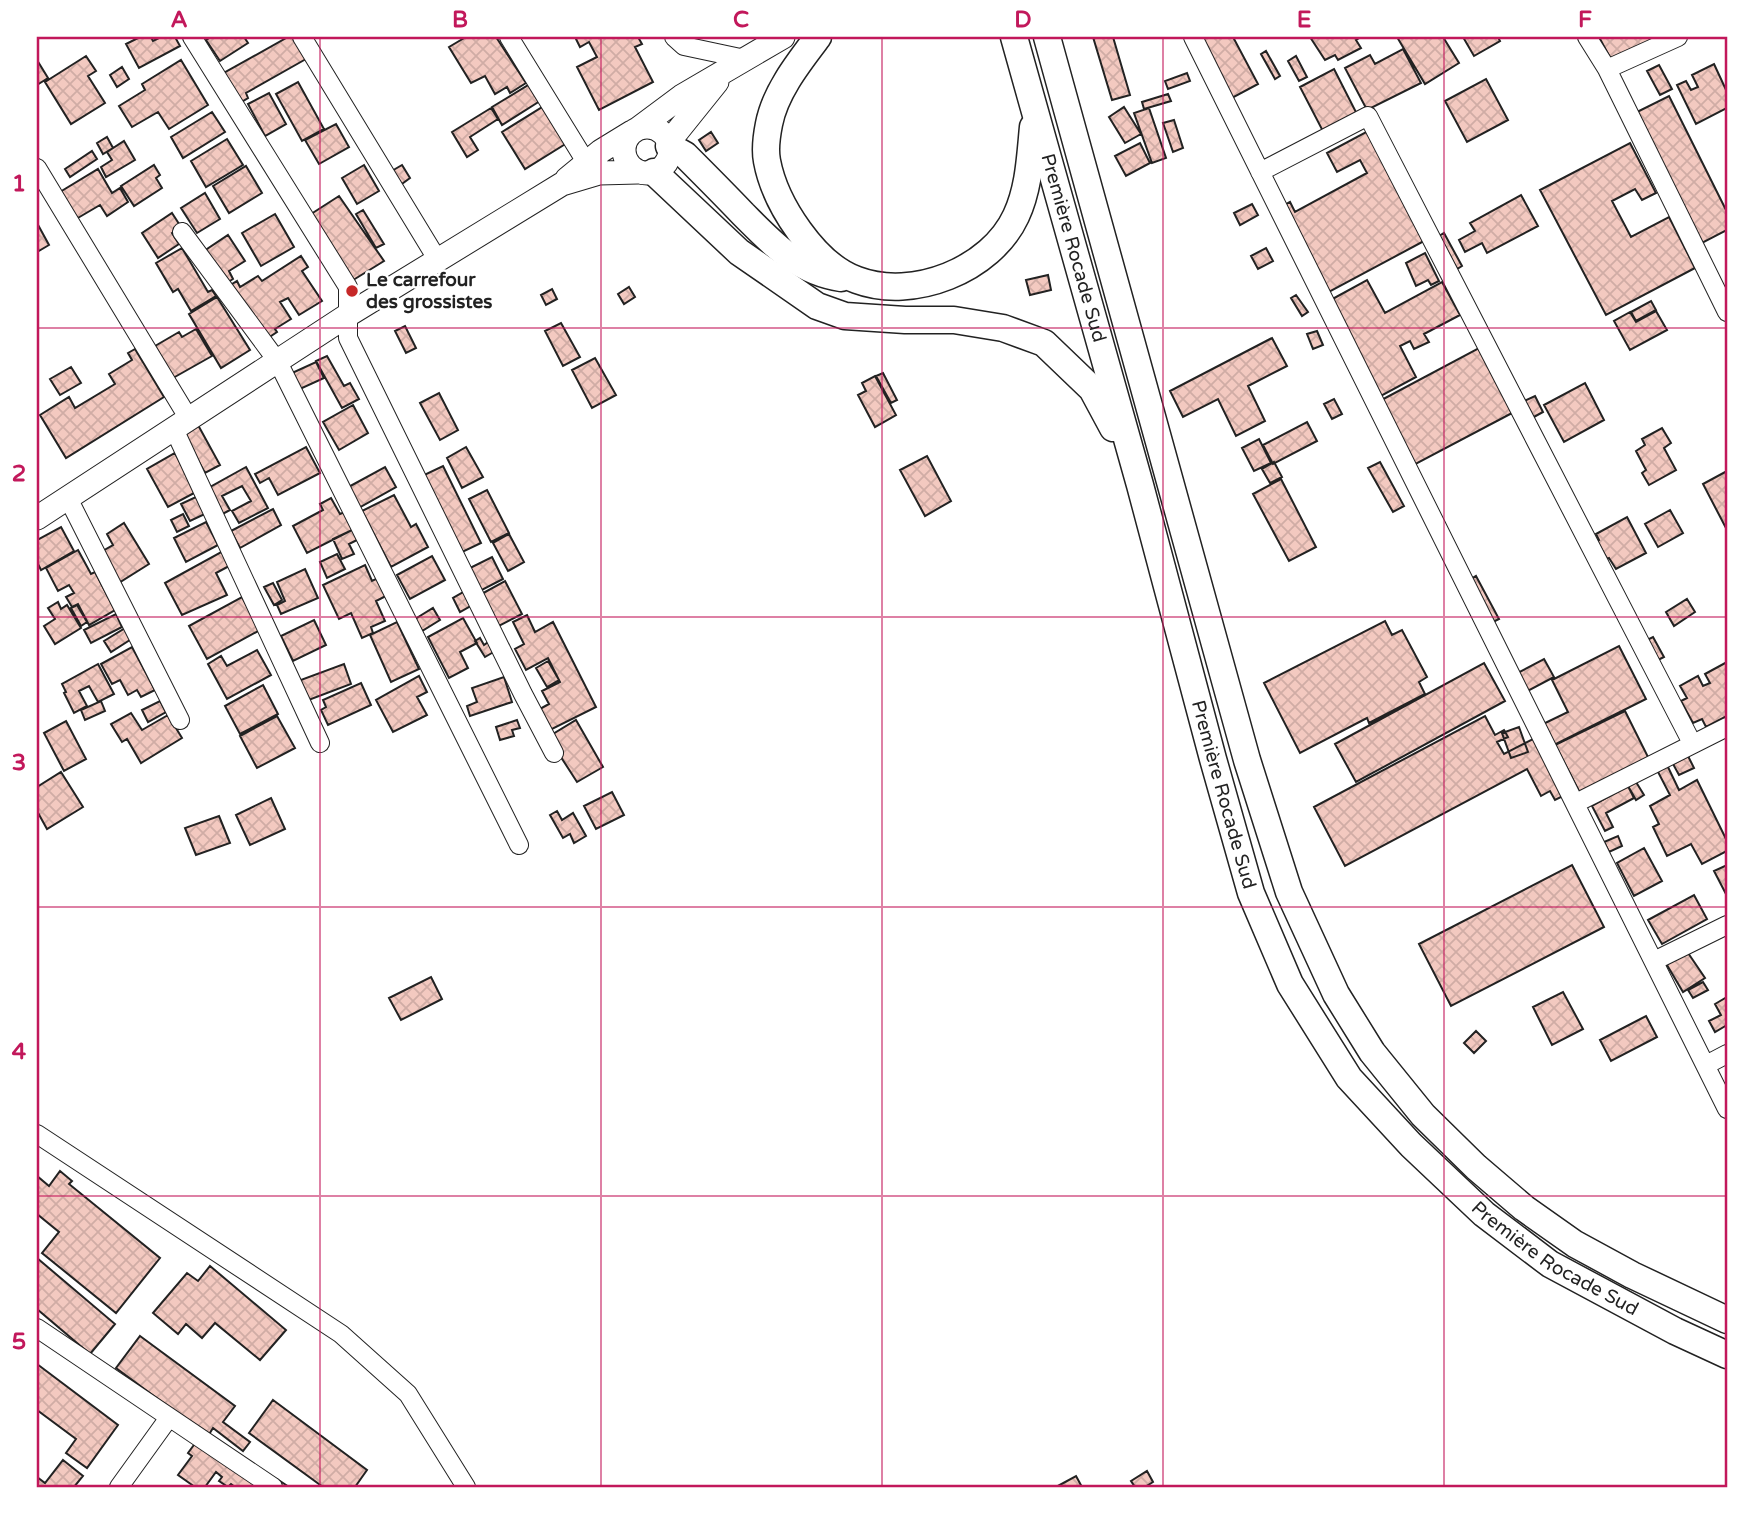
<svg xmlns="http://www.w3.org/2000/svg" width="1764" height="1524" font-family="'Varela Round',sans-serif">
<style>
.building{fill:url(#building-cross-hatch);stroke:#222;stroke-width:2}
.lines{fill:none;stroke-linecap:round;stroke-linejoin:round}
.minor-casing{stroke:#222;stroke-width:20}
.major-casing{stroke:#222;stroke-width:25}
.highway-casing{stroke:#222;stroke-width:29}
.minor{stroke:#fff;stroke-width:18}
.major{stroke:#fff;stroke-width:23}
.highway{stroke:#fff;stroke-width:26}
.grid{fill:none;stroke:#c2185b;stroke-width:2;stroke-opacity:0.55}
.poi-dot{fill:#c62828;stroke:#fff;stroke-width:2.5}
.labels{text-anchor:middle;dominant-baseline:central;stroke-width:5;stroke-linejoin:round;paint-order:stroke}
.street-label{font-size:19px;fill:#222;stroke:#fff}
.poi-label{font-size:19px;font-weight:bold;fill:#222;stroke:#fff;text-anchor:start}
.neatline{fill:none;stroke:#c2185b;stroke-width:2.5}
.grid-label{font-size:23px;text-anchor:middle;font-weight:bold;fill:#c2185b}
</style>
<defs>
<pattern id="building-cross-hatch" width="8" height="8" patternUnits="userSpaceOnUse" patternTransform="scale(1.75)"><rect width="8" height="8" fill="#f3c9c0"/><path d="M0 0l8 8M0 8l8-8" fill="none" stroke="#d0aca5"/></pattern>
</defs>
<rect width="100%" height="100%" fill="#fff"/>
<!-- building -->
<path class="building" d="M140 37H151L153 41 161 37H175L180 46 139 68 126 44Z
M211 37H244L248 43 220 61 206 40Z
M288 37H293L306 59 246 93 248 98 238 104 222 74Z
M466 37H496L526 83 510 93 507 87 495 94 485 76 471 83 449 47Z
M575 37H638L642 44 635 47 653 82 599 110 577 67 597 57 589 42 580 47Z
M1093 37H1113L1130 95 1112 100Z
M1200 37H1233L1258 84 1232 98Z
M1310 37H1361L1356 40 1361 48 1338 60 1335 55 1325 60Z
M1397 37H1443L1459 63 1425 84Z
M1463 37H1498L1500 41 1474 56Z
M1599 37H1668L1614 65Z
M1403 49 1421 83 1367 110 1345 68 1370 55 1375 64Z
M1266 51 1280 76 1275 79 1261 54Z
M86 56 96 71 88 76 105 103 71 124 45 82Z
M1296 56 1307 77 1299 81 1288 61Z
M37 60 48 78 37 85Z
M181 60 208 105 169 129 158 112 132 127 119 106 145 90 142 84Z
M1714 64 1727 92V108L1696 124 1677 85 1686 81 1691 90 1698 87 1692 75Z
M1659 65 1672 89 1660 95 1647 71Z
M122 67 129 79 117 87 110 75Z
M1334 69 1361 122 1327 139 1300 87Z
M1187 73 1190 81 1168 89 1165 81Z
M1486 79 1508 120 1467 142 1445 101Z
M298 82 324 129 302 141 276 94Z
M530 84 540 101 502 125 492 107Z
M269 93 286 124 265 136 248 104Z
M1168 94 1171 101 1144 109 1142 102Z
M1669 96 1727 212V230L1702 243 1637 112Z
M544 106 567 143 525 169 502 132Z
M1124 107 1141 134 1125 143 1109 117Z
M491 108 498 119 470 137 478 150 467 157 452 132Z
M1149 108 1166 158 1152 163 1134 113Z
M212 112 225 132 183 158 171 137Z
M1174 120 1183 148 1173 152 1163 123Z
M336 124 349 147 319 164 305 140Z
M1368 131 1424 241 1327 293 1281 207 1290 202 1295 212 1367 173 1360 160 1337 172 1327 153Z
M711 132 718 143 706 151 699 140Z
M107 137 113 148 103 154 97 143Z
M227 139 243 165 206 187 191 161Z
M124 141 135 160 106 177 101 167 112 160 107 152Z
M1140 143 1150 163 1126 176 1115 156Z
M1630 143 1656 193 1642 200 1635 189 1612 201 1631 237 1669 217 1695 268 1606 315 1540 190Z
M92 151 97 159 70 177 65 169Z
M154 165 160 175 156 178 162 188 134 206 121 186Z
M364 165 379 191 357 204 342 178Z
M402 165 410 178 399 186 390 172Z
M246 166 262 193 229 213 213 186Z
M98 169 112 193 120 188 128 202 107 216 100 205 71 222 55 195Z
M205 193 220 219 197 233 181 208Z
M1521 195 1538 226 1487 253 1482 243 1465 252 1459 240 1475 231 1470 223Z
M339 196 384 261 350 282 308 216Z
M1252 204 1258 215 1240 225 1234 213Z
M363 210 384 244 376 248 356 214Z
M172 213 181 227 172 233 179 244 158 258 142 233Z
M275 214 294 247 261 266 242 233Z
M37 223 49 245 37 252Z
M1444 233 1462 266 1457 269 1439 236Z
M228 235 245 261 229 271 233 279 225 284 204 251Z
M182 248 208 292 212 290 216 296 191 311 178 289 173 292 156 263Z
M1266 248 1273 261 1258 269 1251 256Z
M1425 253 1439 281 1431 285 1428 280 1416 286 1406 263Z
M301 256 308 267 302 271 322 301 299 315 288 298 280 302 291 319 275 329 277 332 259 344 224 289 237 281 240 287 258 276 262 281Z
M1048 275 1051 290 1030 295 1026 280Z
M1367 280 1385 313 1442 282 1460 315 1424 334 1429 342 1414 349 1410 341 1400 346 1416 377 1379 397 1327 302Z
M629 287 635 297 624 304 618 294Z
M552 289 557 299 546 305 541 295Z
M1296 295 1308 312 1302 316 1291 298Z
M217 297 250 350 221 368 189 314Z
M1651 301 1656 310 1636 321 1631 312Z
M1656 311 1667 330 1630 350 1614 321 1630 312 1636 322Z
M561 323 580 357 563 366 545 331Z
M405 326 416 348 406 353 395 331Z
M196 329 212 356 173 378 155 346 179 332 182 337Z
M1317 331 1323 345 1313 349 1307 334Z
M1272 338 1287 366 1248 386 1265 421 1236 436 1218 399 1183 417 1170 391Z
M1479 348 1514 412 1408 468 1374 404Z
M135 349 164 397 66 458 40 415 69 397 75 408 115 384 109 374 132 360 128 353Z
M327 356 344 386 350 383 359 399 342 408 316 361Z
M595 358 616 395 592 408 572 370Z
M316 362 324 378 300 389 292 373Z
M71 367 81 383 60 395 50 379Z
M883 373 897 400 891 403 876 376Z
M875 376 896 415 875 427 858 395 866 391 862 383Z
M1585 383 1604 420 1564 442 1544 405Z
M439 393 458 430 440 440 420 403Z
M1535 396 1543 412 1532 418 1524 401Z
M1334 399 1342 414 1332 419 1324 404Z
M353 405 368 433 339 450 323 422Z
M1307 422 1317 441 1273 464 1263 445Z
M198 425 220 465 205 473 183 433Z
M1662 428 1671 443 1664 448 1676 470 1649 485 1642 473 1646 470 1636 451 1645 445 1642 439Z
M1259 439 1271 463 1254 471 1242 448Z
M306 447 320 473 278 495 269 478 260 483 255 474Z
M466 447 483 477 462 488 447 458Z
M175 453 196 492 168 507 147 469Z
M927 456 951 501 925 516 900 470Z
M1274 462 1282 477 1270 483 1262 469Z
M1380 462 1404 506 1393 512 1368 468Z
M443 466 481 543 458 554 420 477Z
M246 467 268 508 239 523 232 511 251 501 242 486 222 496 230 510 217 517 203 491Z
M385 467 396 487 355 510 343 490Z
M1727 471V530L1703 484Z
M1281 479 1316 547 1289 561 1253 494Z
M487 490 509 533 491 542 469 499Z
M394 495 411 527 416 524 428 547 391 567 362 511Z
M198 496 207 513 190 521 181 504Z
M331 498 340 514 345 512 354 529 307 553 293 526 323 510 320 504Z
M273 509 281 525 240 548 231 531Z
M1670 510 1683 533 1658 547 1645 524Z
M183 514 189 526 177 532 171 520Z
M1627 517 1646 553 1616 569 1609 558 1607 559 1597 541 1599 540 1596 534Z
M206 522 218 545 186 562 174 538Z
M124 523 149 564 117 584 99 553 113 545 107 534Z
M61 527 74 551 41 570 37 562V540Z
M354 529 359 539 349 544 354 554 342 559 333 539Z
M509 534 524 562 508 571 493 543Z
M78 550 91 574 95 572 115 610 89 625 78 604 72 607 66 597 74 593 69 585 58 591 46 568Z
M223 551 231 565 216 573 227 595 182 615 165 583Z
M337 554 345 569 327 578 320 562Z
M432 556 445 580 410 599 397 575Z
M492 557 503 579 476 593 464 571Z
M365 565 372 581 378 578 386 596 376 601 385 621 371 627 373 633 362 638 351 613 339 619 323 585Z
M305 569 318 598 281 614 277 605 285 601 277 582Z
M1476 576 1499 619 1487 625 1464 583Z
M505 581 522 614 493 629 476 597Z
M273 583 282 600 274 605 264 587Z
M467 590 474 604 460 612 453 598Z
M242 597 260 630 207 659 189 626Z
M1687 599 1695 612 1674 626 1666 612Z
M58 602 61 609 67 605 81 628 55 644 44 626 55 619 48 608Z
M77 605 87 622 81 626 71 608Z
M433 608 440 620 422 631 415 619Z
M116 614 122 627 91 643 84 630Z
M527 615 535 632 553 622 596 707 548 731 538 710 549 704 542 691 560 682 548 658 526 670 515 649 524 644 513 622Z
M463 618 477 643 460 652 468 668 449 678 428 637Z
M314 620 326 645 293 661 281 636Z
M1385 621 1392 635 1402 630 1427 677 1419 682 1425 694 1369 723 1367 718 1300 753 1264 683Z
M397 622 419 669 391 682 370 635Z
M127 627 133 638 111 652 104 641Z
M1653 637 1664 657 1652 663 1641 643Z
M480 638 484 645 491 640 497 650 485 657 475 641Z
M1619 646 1646 699 1552 746 1541 725 1568 712 1552 680Z
M132 647 155 690 141 697 137 690 128 695 120 680 112 684 101 664Z
M257 650 271 675 227 699 208 664 221 656 227 666Z
M1544 659 1554 677 1522 694 1512 676Z
M548 661 559 680 547 687 536 668Z
M1727 662V716L1706 727 1702 719 1693 723 1681 701 1687 698 1680 686 1698 676 1703 686 1710 683 1705 674Z
M1484 663 1505 701 1356 782 1335 744Z
M98 664 114 694 98 702 89 686 79 691 87 706 74 713 64 693 66 692 62 684Z
M344 664 351 684 306 701 298 681Z
M419 676 427 692 417 697 427 715 393 732 376 700Z
M504 677 512 702 470 716 467 706 477 702 472 688Z
M361 683 371 705 328 725 321 710 326 707 323 700Z
M263 685 278 714 240 734 225 706Z
M101 701 105 711 85 720 81 710Z
M160 701 166 712 148 722 142 710Z
M1625 711 1649 759 1580 793 1555 745Z
M131 713 142 730 168 715 182 738 141 763 127 739 122 742 111 724Z
M277 716 295 748 257 768 240 736Z
M1485 716 1495 735 1504 730 1508 737 1497 742 1504 754 1535 738 1565 795 1555 800 1550 791 1541 796 1527 769 1345 866 1314 807Z
M517 720 520 728 512 730 514 736 500 740 496 727Z
M576 720 603 767 577 782 548 737Z
M66 721 86 759 64 771 44 733Z
M1519 727 1528 752 1511 758 1502 733Z
M1688 756 1694 768 1679 775 1673 764Z
M1667 765 1679 790 1697 780 1727 841V851L1702 864 1691 844 1667 856 1653 827 1659 824 1650 806 1670 795 1657 770Z
M61 772 83 807 47 829 37 811V787Z
M1636 782 1644 795 1636 800 1628 786Z
M1628 786 1634 798 1606 813 1613 827 1605 831 1592 806Z
M612 792 624 815 596 829 584 806Z
M271 798 285 829 250 845 236 815Z
M557 811 562 820 573 813 586 836 574 843 570 834 563 838 550 815Z
M219 816 230 843 196 855 185 828Z
M1618 836 1622 846 1609 852 1604 842Z
M1644 848 1662 881 1634 896 1617 863Z
M1572 865 1604 927 1451 1006 1419 944Z
M1727 865V896L1714 871Z
M1694 895 1707 919 1662 944 1648 920Z
M1684 947 1705 978 1683 992 1664 960Z
M431 977 442 999 401 1020 389 998Z
M1703 982 1708 990 1693 998 1688 990Z
M1563 992 1583 1029 1552 1045 1533 1007Z
M1727 997V1025L1715 1032 1709 1021 1721 1015 1715 1004Z
M1646 1016 1657 1037 1611 1061 1600 1040Z
M1476 1031 1486 1041 1474 1053 1464 1043Z
M60 1171 72 1181 69 1184 160 1258 116 1313 42 1253 59 1232 37 1214V1176L49 1186Z
M37 1258 115 1324 90 1354 37 1309Z
M210 1266 286 1330 260 1360 215 1323 202 1338 186 1324 178 1334 153 1313 187 1273 198 1281Z
M140 1336 235 1406 223 1422 250 1442 243 1451 213 1428 208 1436 116 1368Z
M37 1364 118 1425 87 1468 66 1453 76 1439 37 1410Z
M273 1400 367 1470 355 1487H323L249 1433Z
M199 1438 273 1484 277 1479 289 1487H235L231 1484 228 1487 219 1481 222 1477 216 1472 205 1487H195L178 1475 192 1456 188 1453Z
M63 1460 83 1476 74 1487H37V1477L45 1483Z
M1147 1471 1153 1482 1145 1487H1135L1131 1481Z
M1076 1476 1082 1487H1056Z"/>
<g class="lines">
<defs>
<path id="minor" d="M192 37 348 287V338L523 694 554 753
M302 37 437 259
M509 37 586 162
M674 37 684 46 745 59
M1193 37 1727 1109
M1587 37 1607 69
M1678 37 1607 69 1727 312
M37 168 189 419
M1260 172 1368 116 1692 743
M182 232 278 362 519 845
M174 429 320 743
M68 498 180 720
M1576 803 1727 727
M1654 961 1727 925
M1706 1065 1727 1054
M37 1134 341 1334 408 1394 466 1487
M37 1328 273 1487
M119 1487 168 1419"/>
<path id="major" d="M624 150a23 23 0 1 1 46 0a23 23 0 1 1-46 0Z
M639 128 682 96 783 37
M668 143 717 82
M567 179 601 151 632 132
M37 518 348 315 562 184 599 173 638 172"/>
<g id="highway">
<path d="M818 37C799 62 775 92 769 124 767 134 765 151 767 161 775 204 815 265 857 280 913 301 991 270 1016 216 1029 188 1030 158 1033 127"/>
<path id="s1" d="M1014 37 1140 485 1213 759 1251 893 1290 984 1349 1078 1411 1145 1484 1214 1550 1264 1675 1331 1727 1355"/>
<path d="M1047 37 1247 760 1289 892 1336 994 1372 1052 1423 1115 1476 1167 1524 1208 1575 1244 1632 1275 1727 1320"/>
<path d="M669 146 685 155C705 175 724 194 743 214 772 243 798 272 841 278"/>
<path d="M654 172 739 252 817 306 845 316 905 320H954L1003 328 1044 343 1092 389 1113 428"/>
</g>
</defs>
<!-- minor casing -->
<use href="#minor" class="minor-casing"/>
<!-- major casing -->
<use href="#major" class="major-casing"/>
<!-- highway casing -->
<use href="#highway" class="highway-casing"/>
<!-- minor -->
<use href="#minor" class="minor"/>
<!-- major -->
<use href="#major" class="major"/>
<!-- highway -->
<use href="#highway" class="highway"/>
</g>
<!-- grid -->
<path class="grid" d="M320 37V1487M601 37V1487M882 37V1487M1163 37V1487M1444 37V1487M37 328H1727M37 617H1727M37 907H1727M37 1196H1727"/>
<!-- markers -->
<circle class="poi-dot" cx="352" cy="291" r="7"/>
<g class="labels">
<!-- street labels -->
<g class="street-label">
<text stroke="none"><textPath href="#s1" startOffset="219">Première Rocade Sud</textPath></text>
<text stroke="none"><textPath href="#s1" startOffset="786">Première Rocade Sud</textPath></text>
<text stroke="none"><textPath href="#s1" startOffset="1374">Première Rocade Sud</textPath></text>
</g>
<!-- poi labels -->
<g class="poi-label">
<text x="366" y="280">Le carrefour<tspan x="366" dy="22">des grossistes</tspan></text>
</g>
</g>
<!-- border -->
<rect width="1764" height="1524" fill="none" stroke="#ffffff" stroke-width="77"/>
<rect x="38" y="38" width="1688" height="1448" class="neatline"/>
<g class="grid-label">
<text x="179" y="27">A</text>
<text x="460" y="27">B</text>
<text x="741" y="27">C</text>
<text x="1023" y="27">D</text>
<text x="1304" y="27">E</text>
<text x="1585" y="27">F</text>
<text x="19" y="191">1</text>
<text x="19" y="481">2</text>
<text x="19" y="770">3</text>
<text x="19" y="1059">4</text>
<text x="19" y="1349">5</text>
</g>
</svg>
